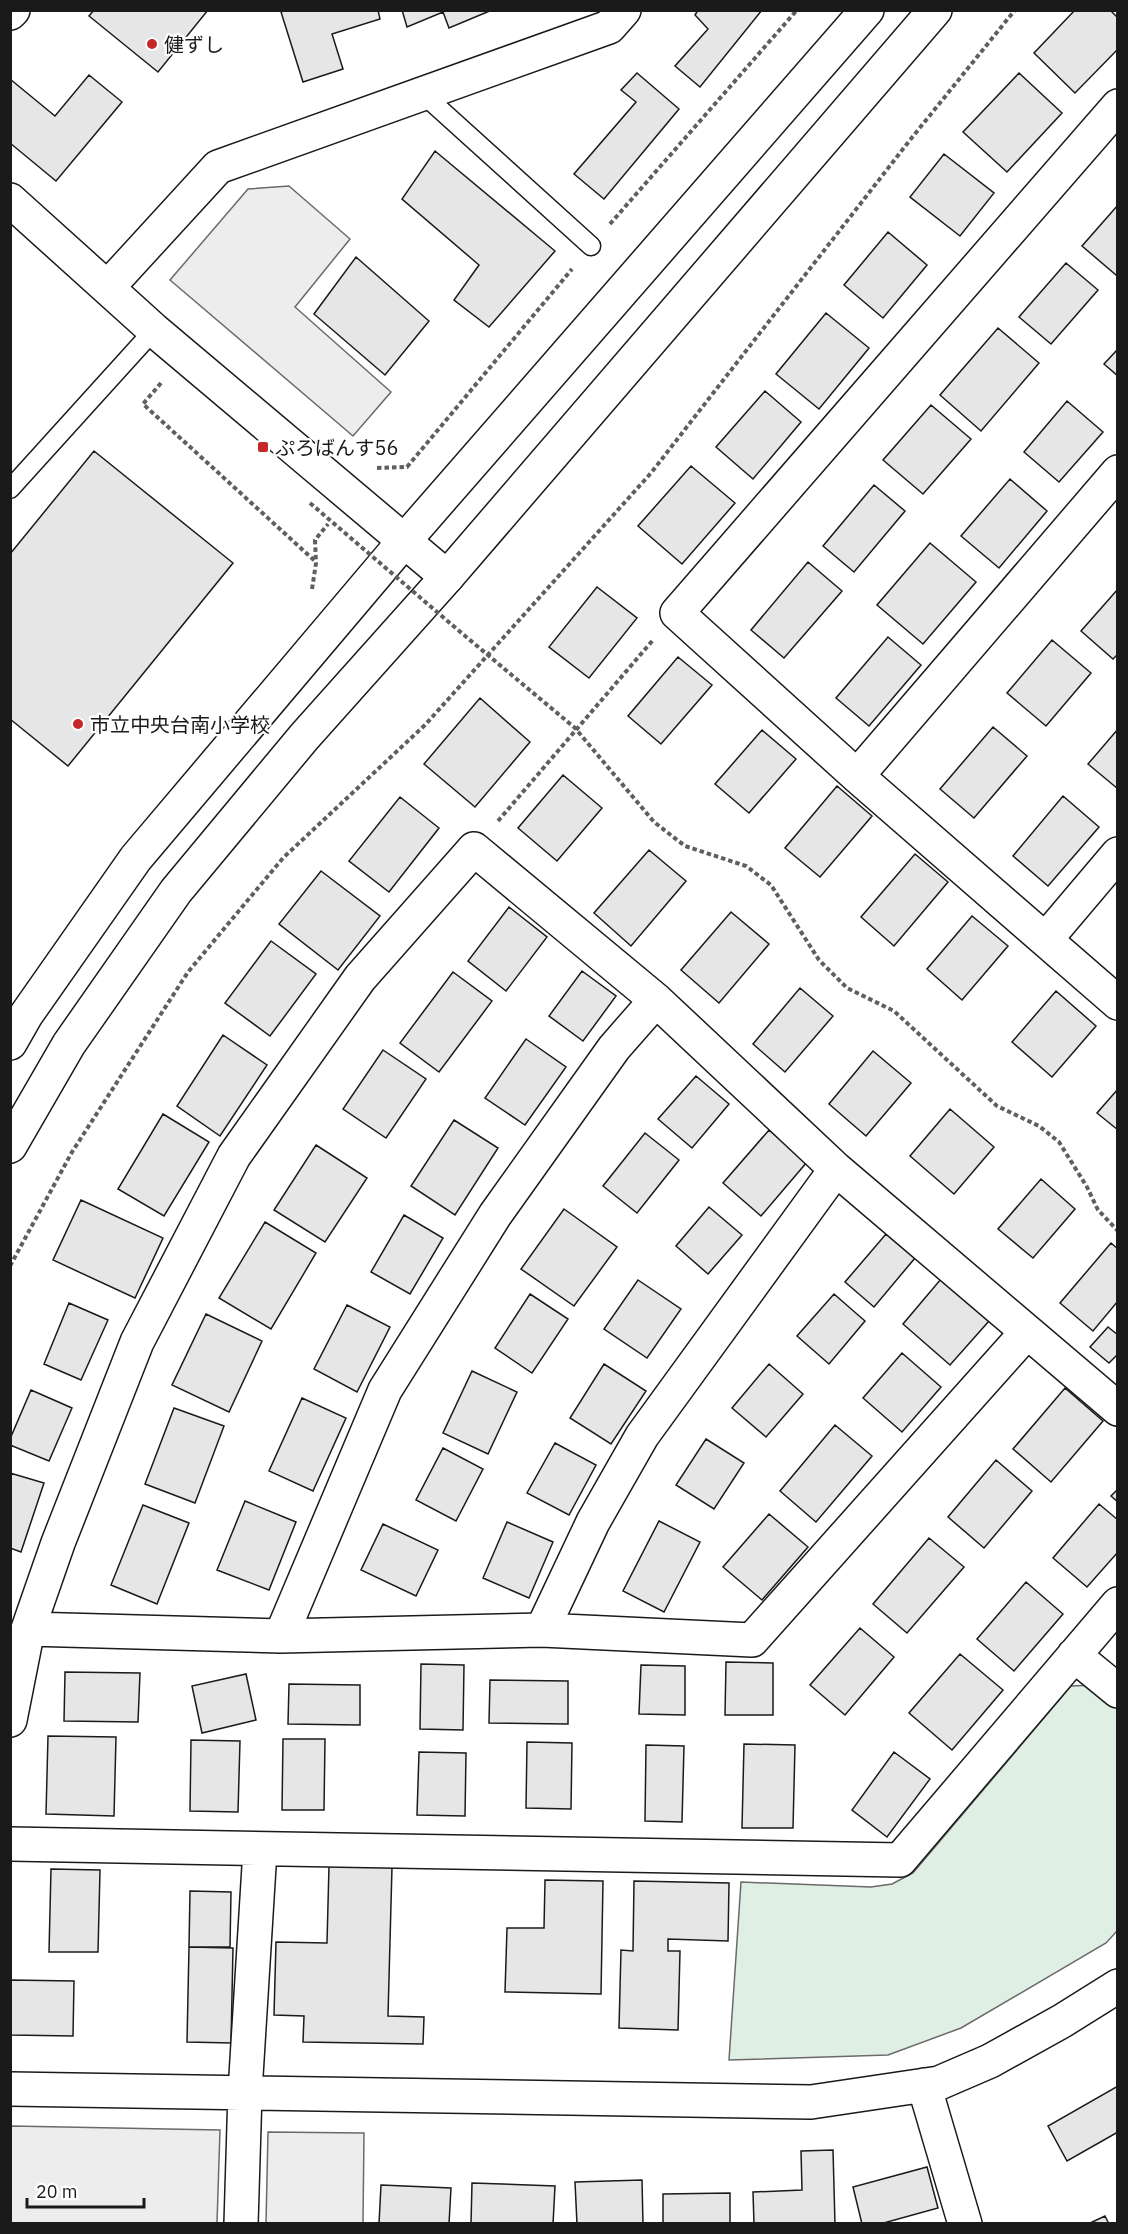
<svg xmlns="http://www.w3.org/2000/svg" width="1128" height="2234" font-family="'IBM Plex Sans','Noto Sans JP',sans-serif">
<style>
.green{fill:#e0efe3;stroke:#6a6a6a;stroke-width:1.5}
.parking{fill:#ededed;stroke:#6a6a6a;stroke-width:1.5}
.building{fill:#e6e6e6;stroke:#1a1a1a;stroke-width:1.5}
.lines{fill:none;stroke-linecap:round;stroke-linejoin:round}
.service-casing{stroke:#1a1a1a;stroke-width:21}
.minor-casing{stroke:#1a1a1a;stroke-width:36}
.tertiary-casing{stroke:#1a1a1a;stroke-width:36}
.path{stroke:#5f5f5f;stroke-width:4;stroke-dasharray:4.5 3;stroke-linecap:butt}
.service{stroke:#fff;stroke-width:18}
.minor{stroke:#fff;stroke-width:33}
.tertiary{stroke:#fff;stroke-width:33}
.path-bridge{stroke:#5f5f5f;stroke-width:4;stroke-dasharray:4.5 3;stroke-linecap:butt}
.poi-dot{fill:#c62828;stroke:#fff;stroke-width:2}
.labels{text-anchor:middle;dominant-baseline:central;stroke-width:4.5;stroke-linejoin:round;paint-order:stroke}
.poi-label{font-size:20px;fill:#1a1a1a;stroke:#fff;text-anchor:start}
</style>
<rect width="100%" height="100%" fill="#fff"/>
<!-- green -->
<path class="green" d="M1095 1685 1117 1705V1931L1106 1943 961 2028 888 2055 729 2060 741 1882 871 1887 892 1884 913 1873 1071 1686Z"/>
<!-- parking -->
<path class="parking" d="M289 186 350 239 295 307 391 392 353 436 170 280 248 189Z
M11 2126 220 2130 217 2223H11Z
M268 2132 364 2133 363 2223H266Z"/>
<!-- building -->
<path class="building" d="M94 10H208L158 72 89 16Z
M286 10H378L380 19 332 34 343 69 303 82 281 12Z
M402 10H492L449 28 443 12 407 27Z
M698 10H762L700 87 675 66 708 29 695 15Z
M1075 10H1110L1118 18V49L1075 93 1034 53Z
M637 73 679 109 604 199 574 174 636 102 621 90Z
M1019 73 1062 113 1007 172 963 132Z
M89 75 122 102 56 181 10 143V79L55 116Z
M435 151 555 251 489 327 454 300 479 265 402 199Z
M944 154 994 193 960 236 910 197Z
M1118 205V273L1116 275 1082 246Z
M888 232 927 265 883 318 844 285Z
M356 257 429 321 385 375 314 314Z
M1066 263 1098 290 1051 344 1019 317Z
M826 313 869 348 819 409 776 374Z
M998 328 1039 363 981 431 940 395Z
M1118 349V376L1104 364Z
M765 391 801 422 753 479 716 447Z
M1067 401 1103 432 1059 482 1024 452Z
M931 405 971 439 923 494 883 460Z
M94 451 233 563 68 766 10 719V554Z
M691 466 735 503 682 564 638 526Z
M1010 479 1047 511 999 568 961 536Z
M874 485 905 511 854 572 823 546Z
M930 543 976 582 923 644 877 605Z
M808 562 842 591 784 658 751 630Z
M597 587 637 618 589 678 549 647Z
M1118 589V654L1113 659 1081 631Z
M888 637 921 665 869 726 836 698Z
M1052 640 1091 673 1046 726 1007 693Z
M678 657 712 685 661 744 628 716Z
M480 698 530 742 475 807 424 764Z
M993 727 1027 756 974 818 940 789Z
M1118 729V789L1088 764Z
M762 730 796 759 749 813 715 784Z
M563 775 602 808 557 861 518 828Z
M837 786 872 816 820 877 785 848Z
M1063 796 1099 827 1048 886 1013 856Z
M400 797 439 828 389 892 349 861Z
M649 850 686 881 631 946 594 913Z
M915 854 948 882 894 946 861 917Z
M321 871 380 916 338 970 279 924Z
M509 907 547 937 506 991 468 961Z
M731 912 769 944 719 1003 681 970Z
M972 916 1008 946 962 1000 927 969Z
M271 941 316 974 270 1036 225 1003Z
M582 971 616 996 583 1041 549 1016Z
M453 972 492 1001 439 1072 400 1043Z
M800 988 833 1016 785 1072 753 1044Z
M1056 991 1096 1026 1052 1077 1012 1042Z
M223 1035 267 1065 220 1136 177 1106Z
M526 1039 566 1067 525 1125 485 1098Z
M383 1050 426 1079 386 1138 343 1109Z
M873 1051 911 1083 866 1136 829 1104Z
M696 1076 729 1104 692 1148 658 1119Z
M1118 1089V1130L1097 1113Z
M950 1109 994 1147 954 1194 910 1156Z
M163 1114 209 1142 164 1216 118 1189Z
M454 1120 498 1148 455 1215 411 1186Z
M769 1130 807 1162 761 1216 723 1183Z
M645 1133 679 1160 637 1213 603 1186Z
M316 1145 367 1178 325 1242 274 1210Z
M1041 1179 1075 1209 1033 1258 998 1229Z
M81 1200 163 1238 135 1298 53 1260Z
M709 1207 742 1235 708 1274 676 1246Z
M564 1209 617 1247 574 1306 521 1269Z
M404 1215 443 1238 410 1294 371 1272Z
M265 1222 316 1253 271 1329 219 1298Z
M886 1234 915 1258 874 1307 845 1282Z
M1111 1243 1118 1249V1301L1093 1331 1060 1303Z
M941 1279 989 1321 950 1365 903 1324Z
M638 1280 681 1309 647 1358 604 1329Z
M530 1294 568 1319 532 1373 495 1348Z
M834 1294 865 1321 829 1364 797 1336Z
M69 1303 108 1320 81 1380 44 1364Z
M347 1305 390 1327 357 1392 314 1369Z
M206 1314 262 1341 229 1412 172 1385Z
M1108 1327 1118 1335V1354L1109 1363 1090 1347Z
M902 1353 941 1387 902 1432 863 1398Z
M604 1364 646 1391 611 1444 570 1418Z
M769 1364 803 1394 766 1437 732 1408Z
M472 1371 517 1392 488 1454 443 1433Z
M1065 1388 1103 1421 1051 1482 1013 1449Z
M31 1390 72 1408 49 1461 10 1445V1439Z
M302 1398 346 1418 313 1491 269 1471Z
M174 1408 224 1426 195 1503 145 1484Z
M835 1425 872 1456 816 1522 780 1491Z
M706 1439 744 1463 714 1509 676 1485Z
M555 1443 596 1465 569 1515 527 1493Z
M443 1448 483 1469 456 1521 416 1500Z
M996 1460 1032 1491 984 1548 948 1517Z
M10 1473 44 1483 21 1552 10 1548Z
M1118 1489V1502L1111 1496Z
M245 1501 296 1522 269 1590 217 1570Z
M1099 1504 1118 1520V1552L1087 1587 1053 1558Z
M143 1505 189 1523 157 1604 111 1585Z
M769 1514 808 1547 762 1600 723 1567Z
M659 1521 700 1542 664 1612 623 1591Z
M507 1522 553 1542 529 1598 483 1578Z
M383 1524 438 1550 416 1596 361 1570Z
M929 1538 964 1567 907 1633 873 1604Z
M1026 1582 1063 1614 1014 1671 977 1639Z
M860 1628 894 1657 845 1715 810 1685Z
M960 1654 1003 1690 952 1750 909 1713Z
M726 1662 773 1663V1715H725Z
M421 1664 464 1665 463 1730 420 1729Z
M641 1665 685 1666V1715L639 1714Z
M65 1672 140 1673 138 1722 64 1721Z
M246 1674 256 1720 202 1733 192 1686Z
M490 1680 568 1681V1724L489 1723Z
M289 1684 360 1685V1725L288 1724Z
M48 1736 116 1737 114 1816 46 1814Z
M283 1739H325L324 1810H282Z
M191 1740 240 1741 238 1812 190 1811Z
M527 1742 572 1743 571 1809 526 1808Z
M744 1744 795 1745 793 1828H742Z
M646 1745 684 1746 682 1822 645 1821Z
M419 1752 466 1753 465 1816 417 1815Z
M894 1752 930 1779 887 1837 852 1810Z
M329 1866 392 1867 388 2016 424 2017 423 2044 303 2042 304 2016 274 2015 276 1942 327 1943Z
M51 1869 100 1870 98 1952H49Z
M545 1880 603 1881 601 1994 505 1992 507 1928H544Z
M634 1881 729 1883 728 1941 668 1939V1951H680L678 2030 619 2028 621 1950 633 1951Z
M190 1891 231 1892 230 1947H189Z
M189 1947 233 1948 231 2043 187 2042Z
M10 1980 74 1981 73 2036 10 2035Z
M1118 2086V2132L1067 2161 1048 2126Z
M833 2150 835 2224H754L753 2192 802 2190 801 2151Z
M927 2167 938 2208 880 2224H862L853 2187Z
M642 2180 643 2224H577L575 2182Z
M472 2183 555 2186 553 2224H471Z
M381 2185 451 2188 449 2224H379Z
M730 2193V2224H663V2194Z
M1105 2216 1109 2224H1088Z"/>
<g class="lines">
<defs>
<path id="service" d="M423 94 591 246
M10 489 154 330"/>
<path id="minor" d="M10 13 13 10
M1118 106 677 613 857 776 1118 1003
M10 200 154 330 447 577
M108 287 218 167 609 27 624 10
M857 776 1118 472
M1046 939 1118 854
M28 1629 281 1636 542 1630 752 1640 1027 1332
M542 1630 593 1522 642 1436 836 1169
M281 1636 385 1390 495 1215 614 1048 656 1000
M1074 1655 1118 1691
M10 1720 28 1629 58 1543 137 1342 234 1156 360 978 474 849 656 1000 836 1169 1118 1409
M10 1844 900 1860 1118 1604
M924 2085 965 2224
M10 2089 811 2102 939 2083 990 2061 1062 2021 1118 1986
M241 2224 245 2092 260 1850"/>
<path id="tertiary" d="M10 1043 26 1015 136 858 405 540 867 10
M10 1146 69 1044 176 891 304 737 447 577 935 10"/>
</defs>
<!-- service casing -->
<use href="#service" class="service-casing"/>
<!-- minor casing -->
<use href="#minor" class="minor-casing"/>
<!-- tertiary casing -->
<use href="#tertiary" class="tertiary-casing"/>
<!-- path -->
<path class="path" d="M610 224 797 10
M161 383 143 404 316 562
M377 468 407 467 572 269
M312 589 316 563 315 540 328 524
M458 630 575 728 654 822 685 846 746 866 771 885 819 960 847 988 894 1011 997 1106 1039 1126 1059 1142 1087 1187 1098 1210 1118 1231
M498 821 653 640
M10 1266 72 1152 188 972 283 858 425 725 651 473 910 140 1015 10"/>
<!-- service -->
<use href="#service" class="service"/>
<!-- minor -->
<use href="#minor" class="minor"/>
<!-- tertiary -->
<use href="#tertiary" class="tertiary"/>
<!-- path-bridge -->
<path class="path-bridge" d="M310 503 458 630"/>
</g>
<!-- markers -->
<g class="poi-dot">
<circle cx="152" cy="44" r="6"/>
<rect x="257" y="441" width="12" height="12" rx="3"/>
<circle cx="78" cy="724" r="6"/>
</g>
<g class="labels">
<!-- poi labels -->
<g class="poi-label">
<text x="164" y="44">健ずし</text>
<text x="275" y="447">ぷろばんす56</text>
<text x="90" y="724">市立中央台南小学校</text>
</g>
</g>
<!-- border -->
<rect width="1128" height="2234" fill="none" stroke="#1a1a1a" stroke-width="24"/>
<!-- scale -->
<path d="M27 2198v9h117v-9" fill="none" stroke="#1a1a1a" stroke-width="3"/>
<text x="36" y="2198" font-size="18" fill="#1a1a1a" stroke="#ffffff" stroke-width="4.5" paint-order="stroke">20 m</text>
</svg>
